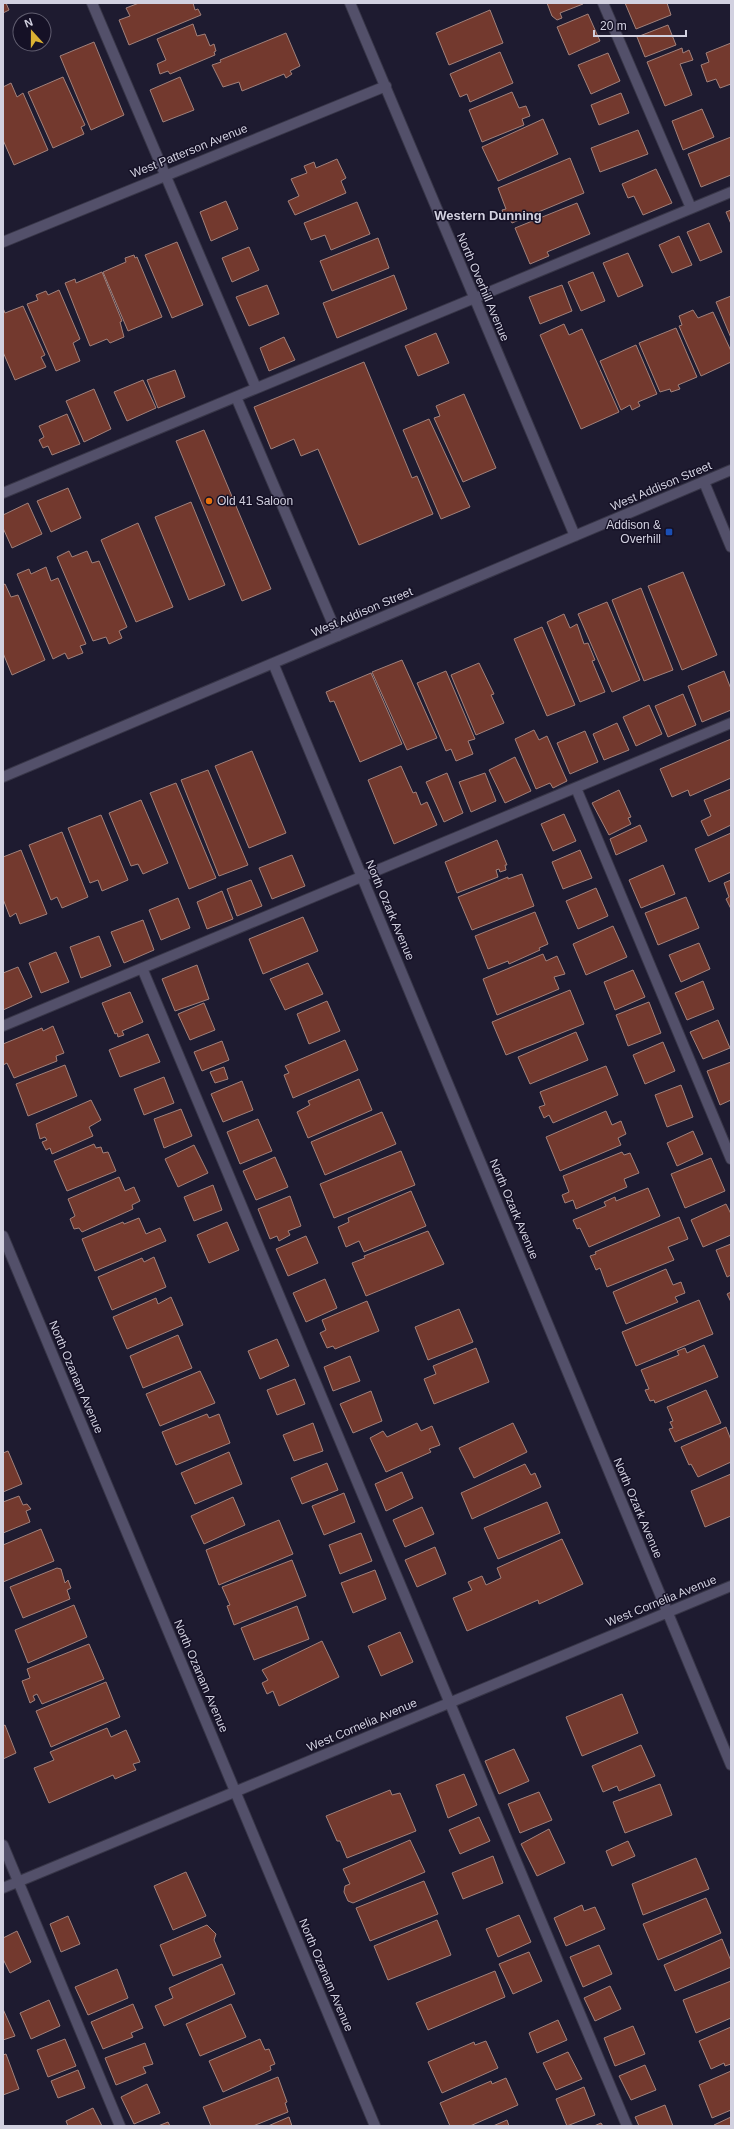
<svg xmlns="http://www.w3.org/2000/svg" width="734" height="2129" font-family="Helvetica,sans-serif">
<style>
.building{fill:#73392e;stroke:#a1817b}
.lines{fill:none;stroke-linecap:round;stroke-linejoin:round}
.minor-casing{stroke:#383648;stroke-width:12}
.minor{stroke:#53506a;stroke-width:10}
.food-dot{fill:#e8710a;stroke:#151126;stroke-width:1.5}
.transit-dot{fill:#1a4fb4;stroke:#151126;stroke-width:1.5}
.labels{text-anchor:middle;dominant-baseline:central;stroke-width:3;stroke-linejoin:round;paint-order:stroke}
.street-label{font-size:12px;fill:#d2d1e0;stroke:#151126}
.poi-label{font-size:12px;fill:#d2d1e0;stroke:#151126;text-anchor:start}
.neighbourhood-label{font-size:13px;font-weight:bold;fill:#d2d1e0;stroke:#151126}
</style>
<rect width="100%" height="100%" fill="#1e1b30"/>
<!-- building -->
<path class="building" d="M3 3H6L9 10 3 13Z
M139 3H193L195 10 198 9 201 15 129 45 119 20 130 16 126 8Z
M547 3H583V4L560 13 562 18 557 20 552 16Z
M625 3H667L671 15 636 29Z
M490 10 503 43 449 65 436 33Z
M588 14 600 41 569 55 557 27Z
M193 24 197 36 205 34 210 46 214 44 216 51 214 52 215 55 170 74 168 71 160 74 157 64 166 60 157 39Z
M668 25 676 45 645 57 637 37Z
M286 33 300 66 290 71 292 74 286 78 284 74 242 91 239 82 223 87 212 65 221 62 220 60Z
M94 42 124 115 91 130 60 56Z
M731 43V84L720 88 716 79 707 82 701 65 709 62 706 53Z
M682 48 683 53 689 50 693 60 680 64 692 95 665 106 647 62Z
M500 52 513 83 470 102 467 94 460 97 450 74Z
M608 53 620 81 591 94 578 65Z
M63 77 85 125 81 127 84 134 53 148 28 92Z
M180 77 194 110 163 122 150 90Z
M11 83 17 97 23 93 48 150 14 165 3 140V87Z
M512 92 519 108 526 106 530 116 522 119 524 125 482 142 469 110Z
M621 93 629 113 599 125 591 105Z
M702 109 714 137 683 150 672 121Z
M543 119 558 154 498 181 482 147Z
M638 130 648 154 600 172 591 148Z
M731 137V175L701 187 688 154Z
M570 158 584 193 512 223 509 217 505 219 502 210 506 209 498 188Z
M337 159 346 178 341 181 346 193 295 215 288 201 299 196 291 179 307 173 304 166 314 162 316 168Z
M656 169 672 203 643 215 634 196 628 198 622 184Z
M226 201 238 229 211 241 200 212Z
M357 202 370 234 331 250 325 235 311 240 304 223Z
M577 203 590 234 547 252 549 256 530 264 515 228Z
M731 210V224L726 212Z
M709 223 722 252 700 261 687 232Z
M679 236 692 265 672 273 659 245Z
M378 238 389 268 332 291 320 261Z
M177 242 203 305 172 318 145 255Z
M249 247 259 270 232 282 222 258Z
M628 253 643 286 618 297 603 263Z
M134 255 135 258 137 257 162 317 128 331 103 272 126 262 125 258Z
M102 272 122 321 120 322 124 337 110 343 107 339 90 346 65 283 75 279 76 283Z
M593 272 605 301 581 311 568 282Z
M394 275 407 309 337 338 323 303Z
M267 285 279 314 249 326 236 297Z
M562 285 572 311 540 324 529 297Z
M59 290 80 339 73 343 80 361 56 371 27 304 38 300 36 295 46 291 48 295Z
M731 296V338L716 302Z
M23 306 45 355 41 357 46 367 15 380 3 352V308L5 313Z
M693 310 698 318 713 312 731 351V362L701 376 679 326 682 325 679 316Z
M564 324 569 335 582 329 619 412 581 429 540 335Z
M676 328 697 377 678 385 680 389 671 392 670 389 660 392 639 343Z
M436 333 449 363 418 376 405 346Z
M284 337 295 360 269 371 260 348Z
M636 345 657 394 638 402 640 406 632 410 630 405 621 410 600 361Z
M364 362 412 478 417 476 433 514 359 545 318 449 301 456 294 439 271 449 254 407Z
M175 370 185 397 158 408 147 380Z
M143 380 156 408 127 421 114 392Z
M94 389 111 429 84 442 66 401Z
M464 394 496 468 463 482 434 418 440 416 436 406Z
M67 414 80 444 52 455 48 446 43 448 39 440 44 437 39 426Z
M429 419 470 507 441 519 403 430Z
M204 430 271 589 242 601 176 441Z
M68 488 81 518 51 532 37 501Z
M191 502 225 585 189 600 155 517Z
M28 503 42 534 12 548 3 528V515Z
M138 523 173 607 136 622 101 540Z
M69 551 72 557 87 551 92 563 99 561 127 627 119 631 122 638 109 644 106 637 93 641 57 557Z
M46 567 51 581 58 578 86 644 80 646 83 653 68 659 65 653 53 659 17 574 29 569 31 574Z
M683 572 717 655 682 670 648 586Z
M5 584 11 597 18 595 45 660 12 675 3 653V585Z
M641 588 673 670 644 681 612 600Z
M607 602 640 680 612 692 578 614Z
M564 614 570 628 577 624 584 644 588 643 595 660 592 661 605 692 580 702 547 622Z
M542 627 575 705 547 716 514 639Z
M402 660 437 738 407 750 372 672Z
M479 663 494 694 491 695 504 723 476 735 451 675Z
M446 671 475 739 468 741 473 754 456 761 451 749 446 751 417 683Z
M724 671 731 689V710L702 722 688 686Z
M371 673 402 744 360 762 334 701 330 702 326 692Z
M683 694 696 725 668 737 655 706Z
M649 705 662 734 636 746 623 717Z
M617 723 629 750 604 760 593 734Z
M534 730 539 740 547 736 567 781 553 788 550 783 536 789 515 739Z
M585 731 598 762 570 774 557 743Z
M731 739V778L690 796 688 790 672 797 660 769Z
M252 751 286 833 249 848 215 766Z
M515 757 531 791 505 803 489 770Z
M401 766 413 793 416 792 421 805 427 802 437 825 394 844 368 780Z
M208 770 248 865 219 876 181 780Z
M447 773 463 813 444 822 426 782Z
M485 773 496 801 471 812 459 782Z
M176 783 216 878 189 889 150 793Z
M731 789V825L708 836 701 821 711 816 704 800Z
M619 790 631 817 628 818 631 824 609 835 592 803Z
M141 800 168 863 143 874 138 864 131 866 109 813Z
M564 814 576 841 553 851 541 824Z
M101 815 128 880 102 891 98 880 90 883 68 828Z
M640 825 647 841 616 855 610 839Z
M62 832 88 897 62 908 57 897 51 900 29 845Z
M731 833V872L709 882 695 849Z
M497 840 507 865H505L506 870 500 872 499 869 496 870 498 877 457 893 445 862Z
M21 850 47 914 20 924 16 913 10 917 3 899V857Z
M580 850 592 878 563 889 552 862Z
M292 855 305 886 272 899 259 868Z
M663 865 675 894 641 908 629 880Z
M522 874 534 906 472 930 458 897 508 877V879Z
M251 880 262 906 237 916 227 889Z
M731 880V909L726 899 729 897 724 883Z
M596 888 608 916 578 929 566 901Z
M222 891 233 919 207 929 197 902Z
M686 897 699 928 658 945 645 913Z
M178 898 190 928 161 940 149 910Z
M535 912 548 944 539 948 540 950 509 964 508 961 488 969 475 936Z
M303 917 318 951 263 974 249 939Z
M143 920 154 950 124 963 111 932Z
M613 926 627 957 586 975 573 944Z
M99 936 111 966 81 978 70 947Z
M699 943 710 969 681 982 669 955Z
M56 952 69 982 41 993 29 963Z
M543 954 546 961 557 956 565 974 554 977 559 989 497 1015 483 979Z
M308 963 323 994 285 1010 270 979Z
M197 965 209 999 175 1011 162 979Z
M18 967 32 997 3 1010V973Z
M633 970 645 997 615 1010 604 982Z
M703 981 714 1009 687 1020 675 993Z
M570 990 584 1024 506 1055 492 1022Z
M130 992 143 1022 122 1031 124 1035 118 1037 117 1033 115 1034 102 1003Z
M327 1001 340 1031 309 1044 297 1014Z
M649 1002 661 1033 628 1046 616 1015Z
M204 1003 215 1030 190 1040 178 1014Z
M718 1020 730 1048 703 1059 690 1032Z
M53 1026 64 1053 56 1056 57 1061 14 1078 7 1063 3 1065V1044L42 1028 43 1031Z
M576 1032 588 1060 530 1084 518 1057Z
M148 1034 160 1062 120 1077 109 1050Z
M345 1040 358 1070 293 1098 284 1075 289 1073 285 1066Z
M222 1041 229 1060 202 1071 194 1052Z
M663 1042 675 1071 645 1084 633 1055Z
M731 1062V1100L720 1105 707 1071Z
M65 1065 77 1096 28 1116 16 1084Z
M606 1066 618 1095 553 1123 549 1115 544 1118 539 1107 545 1105 540 1092Z
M224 1067 228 1079 215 1083 210 1072Z
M164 1077 174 1103 144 1115 134 1089Z
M359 1079 372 1110 308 1138 297 1112 310 1105 308 1101Z
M242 1081 253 1110 223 1122 211 1094Z
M681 1085 693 1117 667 1127 655 1095Z
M91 1100 101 1120 89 1127 93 1136 52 1154 50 1148 46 1150 42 1142 47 1140 45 1137 40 1139 36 1124Z
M181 1109 192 1136 164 1148 154 1119Z
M606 1111 612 1125 621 1121 626 1134 618 1138 621 1145 560 1171 546 1137Z
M382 1112 396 1144 325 1175 311 1142Z
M258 1119 272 1151 240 1164 227 1132Z
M693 1131 703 1154 677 1166 667 1143Z
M94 1144 96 1148 101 1147 103 1153 108 1152 116 1171 67 1191 54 1161Z
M194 1145 208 1173 178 1187 165 1159Z
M401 1151 415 1185 334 1218 320 1184Z
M622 1152 624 1155 630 1153 639 1173 624 1179 627 1187 576 1209 573 1200 565 1203 562 1195 569 1192 563 1176Z
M275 1157 288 1187 256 1200 243 1171Z
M711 1158 725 1191 685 1208 671 1174Z
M119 1177 125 1191 134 1187 140 1201 132 1205 133 1209 82 1232 79 1228 74 1229 70 1219 75 1216 68 1199Z
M213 1185 222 1210 194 1221 184 1197Z
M648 1188 660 1216 589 1247 580 1228 577 1229 573 1220 606 1206 604 1202 615 1197 616 1201Z
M411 1191 426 1226 364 1252 359 1241 346 1247 338 1227 349 1222 348 1218Z
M290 1196 301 1226 288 1231 290 1235 279 1241 277 1236 270 1239 258 1209Z
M726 1204 731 1214V1235L703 1247 691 1220Z
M679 1217 688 1239 668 1247 674 1260 607 1287 600 1268 596 1270 590 1256 596 1254 595 1252Z
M139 1218 146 1234 160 1228 166 1241 95 1271 82 1239 123 1222 124 1224Z
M227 1222 239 1250 209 1263 197 1235Z
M428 1231 444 1264 366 1296 352 1263 365 1258 364 1256Z
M306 1236 318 1263 288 1276 276 1249Z
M731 1244V1275L727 1277 716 1250Z
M154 1257 166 1287 112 1310 98 1277 142 1258 144 1262Z
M666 1269 673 1285 681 1282 685 1293 675 1297 678 1302 626 1324 613 1292Z
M325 1279 337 1308 306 1322 293 1293Z
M731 1292V1302L727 1294Z
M171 1297 183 1325 127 1349 113 1317 156 1298 158 1304Z
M699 1300 713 1334 636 1366 622 1332Z
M367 1301 379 1331 335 1349 333 1346 327 1348 320 1333 326 1330 322 1320Z
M459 1309 473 1342 428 1360 415 1327Z
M178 1335 192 1368 143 1388 130 1356Z
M277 1339 289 1366 260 1379 248 1351Z
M704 1345 718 1377 655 1403 654 1400 650 1401 645 1390 649 1389 641 1370 679 1355 677 1351 685 1348 687 1353Z
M476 1348 489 1382 434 1404 424 1379 436 1374 433 1366Z
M350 1356 360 1381 333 1391 324 1367Z
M200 1371 215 1403 160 1426 146 1394Z
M295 1379 305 1404 277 1415 267 1390Z
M706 1390 721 1423 675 1442 669 1429 673 1428 670 1422 673 1421 667 1407Z
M371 1391 382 1421 353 1433 340 1404Z
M207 1414 209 1418 219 1414 230 1443 176 1465 162 1432Z
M313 1423 323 1451 294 1461 283 1435Z
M417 1423 421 1431 432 1426 440 1445 429 1449 431 1452 386 1472 370 1438 383 1431 387 1437Z
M513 1423 527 1452 474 1478 459 1448Z
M726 1427 731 1440V1462L698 1477 691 1464 689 1465 681 1447Z
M8 1451 22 1484 3 1492V1453Z
M229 1452 242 1484 195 1504 181 1473Z
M327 1463 338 1490 302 1504 291 1478Z
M525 1464 531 1475 535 1473 541 1487 472 1519 461 1493Z
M402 1472 413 1498 386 1511 375 1484Z
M731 1474V1516L705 1527 691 1491Z
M344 1493 355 1522 324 1535 312 1506Z
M19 1496 23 1505 27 1504 31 1509 26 1511 30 1522 3 1533V1502Z
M233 1497 245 1525 204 1544 191 1516Z
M547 1502 560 1533 498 1559 484 1528Z
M422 1507 434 1534 405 1547 393 1520Z
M279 1520 293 1554 219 1585 206 1550Z
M41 1529 54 1561 3 1582V1545Z
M361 1533 372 1561 340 1574 329 1545Z
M562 1539 583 1584 539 1604 538 1600 467 1631 453 1598 472 1590 468 1582 482 1576 486 1585 501 1578 497 1568Z
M435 1547 446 1574 417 1587 405 1560Z
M292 1560 306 1596 234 1625 227 1606 230 1605 222 1587Z
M57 1568 61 1569 65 1583 68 1580 71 1588 67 1590 70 1599 23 1618 10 1587Z
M375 1570 386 1599 353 1613 341 1583Z
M74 1605 87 1637 28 1663 15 1630Z
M297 1606 309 1639 254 1660 241 1628Z
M400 1632 413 1662 381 1676 368 1646Z
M322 1641 339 1677 279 1706 273 1691 267 1694 262 1683 268 1680 262 1670Z
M89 1644 104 1679 42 1704 37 1694 33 1696 35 1700 30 1703 22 1681 30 1678 27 1669Z
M106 1682 120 1717 51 1747 36 1711Z
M622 1694 638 1733 582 1756 566 1717Z
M5 1725 16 1753 3 1759V1726Z
M107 1728 111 1737 126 1730 140 1762 133 1764 136 1770 115 1779 113 1775 49 1803 34 1768 54 1760 50 1752Z
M641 1745 655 1776 619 1791 617 1786 603 1792 592 1766Z
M514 1749 529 1781 499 1794 485 1761Z
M464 1774 477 1805 448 1818 436 1785Z
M660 1784 672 1815 625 1833 613 1802Z
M390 1790 392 1795 400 1793 416 1831 347 1858 340 1841H337L326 1816Z
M539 1792 552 1820 520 1833 508 1804Z
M479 1817 490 1841 460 1854 449 1830Z
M549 1829 565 1863 537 1876 521 1844Z
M410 1840 425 1872 353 1903 348 1901 344 1892 345 1886 350 1884 343 1869Z
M628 1841 635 1856 612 1866 606 1851Z
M493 1856 503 1883 463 1899 452 1873Z
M696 1858 709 1889 643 1915 632 1884Z
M186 1872 206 1916 173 1930 154 1886Z
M424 1881 438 1914 370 1941 356 1908Z
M706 1898 721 1933 658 1960 643 1924Z
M582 1905 584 1911 595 1907 605 1929 566 1946 554 1918Z
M519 1915 531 1942 498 1957 486 1929Z
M68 1916 80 1944 61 1952 50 1924Z
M437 1920 451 1955 388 1980 374 1946Z
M207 1925 216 1934 214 1940 221 1957 173 1976 160 1945Z
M17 1931 31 1962 10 1973 3 1959V1938Z
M722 1939 731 1961V1967L675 1991 664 1965Z
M599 1945 612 1974 583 1987 570 1957Z
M529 1952 542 1981 513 1994 499 1964Z
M222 1964 235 1994 164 2026 155 2006 173 1998 169 1988Z
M117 1969 128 1998 88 2015 75 1987Z
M495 1971 505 1997 428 2030 416 2003Z
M731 1981V2018L696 2033 683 2000Z
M610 1986 621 2009 595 2021 584 1998Z
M49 2000 60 2026 31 2039 20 2013Z
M133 2004 143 2028 131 2033 133 2037 103 2049 91 2022Z
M231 2004 246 2037 200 2056 186 2024Z
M3 2009 15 2036 3 2040Z
M558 2020 567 2040 537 2053 529 2033Z
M633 2026 645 2054 615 2066 604 2038Z
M731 2027V2064L725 2066 724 2063 711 2069 699 2041Z
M65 2039 76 2066 48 2077 37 2050Z
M260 2039 265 2050 269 2049 275 2064 270 2066 271 2070 223 2092 209 2061Z
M486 2041 498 2068 442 2093 428 2062 474 2042 475 2045Z
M145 2043 153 2064 143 2067 146 2073 116 2085 105 2058Z
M568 2052 582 2079 556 2090 543 2063Z
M6 2054 19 2089 3 2095V2055Z
M645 2065 656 2090 631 2100 619 2076Z
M78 2070 85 2088 58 2098 51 2081Z
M731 2071V2110L712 2118 699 2085Z
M278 2077 287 2102 285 2103 288 2112 253 2126H211L203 2107Z
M506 2078 518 2105 470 2126H450L440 2103 491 2081 492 2084Z
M147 2084 160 2113 134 2124 121 2097Z
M584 2087 595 2115 567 2126 556 2099Z
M665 2105 673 2126H639L635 2117Z
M93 2108 102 2126H68L66 2121Z
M289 2117 292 2126H268Z
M731 2117V2126H715L714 2125Z
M507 2120 509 2126H493Z
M168 2122 170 2126H158Z
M601 2123 603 2126H594Z"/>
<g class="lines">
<defs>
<path id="minor" d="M92 3 256 388
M350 3 575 536
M603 3 691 208
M3 242 386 86
M236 397 338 636
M704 482 731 547
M3 493 731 192
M273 663 731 1765
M3 777 731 470
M576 788 731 1159
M142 968 627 2126
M3 1026 731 723
M3 1236 375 2126
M3 1845 120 2126
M3 1888 731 1586"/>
</defs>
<!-- minor casing -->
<use href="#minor" class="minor-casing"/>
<!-- minor -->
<use href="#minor" class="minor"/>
</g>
<!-- markers -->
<circle class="food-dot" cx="209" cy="501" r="4"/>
<rect class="transit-dot" x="665" y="528" width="8" height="8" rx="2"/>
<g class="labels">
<!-- street labels -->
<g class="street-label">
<text transform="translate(189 151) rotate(-22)">West Patterson Avenue</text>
<text transform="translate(483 287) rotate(67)">North Overhill Avenue</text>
<text transform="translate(661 486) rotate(-23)">West Addison Street</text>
<text transform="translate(362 612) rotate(-23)">West Addison Street</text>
<text transform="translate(390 910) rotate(67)">North Ozark Avenue</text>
<text transform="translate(514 1209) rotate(67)">North Ozark Avenue</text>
<text transform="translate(76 1377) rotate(67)">North Ozanam Avenue</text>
<text transform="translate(638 1508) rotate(67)">North Ozark Avenue</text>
<text transform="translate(661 1601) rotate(-22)">West Cornelia Avenue</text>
<text transform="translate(201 1676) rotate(67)">North Ozanam Avenue</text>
<text transform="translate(362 1725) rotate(-23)">West Cornelia Avenue</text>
<text transform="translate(326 1975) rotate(67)">North Ozanam Avenue</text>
</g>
<!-- poi labels -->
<g class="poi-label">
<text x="217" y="501">Old 41 Saloon</text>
<text x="661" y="525" text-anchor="end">Addison &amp;<tspan x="661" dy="14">Overhill</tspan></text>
</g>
<!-- neighbourhood labels -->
<g class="neighbourhood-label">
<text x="488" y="215">Western Dunning</text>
</g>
</g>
<!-- border -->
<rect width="734" height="2129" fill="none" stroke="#d2d1e0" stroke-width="8"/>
<!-- north arrow -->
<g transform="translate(32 32) rotate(339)"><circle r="19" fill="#151126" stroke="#615e70"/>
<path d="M0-3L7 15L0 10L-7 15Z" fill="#dbb233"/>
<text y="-6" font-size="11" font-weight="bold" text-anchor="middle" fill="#d2d1e0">N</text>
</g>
<!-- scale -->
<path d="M594 30v6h92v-6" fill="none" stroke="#d2d1e0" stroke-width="2"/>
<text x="600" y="30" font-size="12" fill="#d2d1e0" stroke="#151126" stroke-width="3" paint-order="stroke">20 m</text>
</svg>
